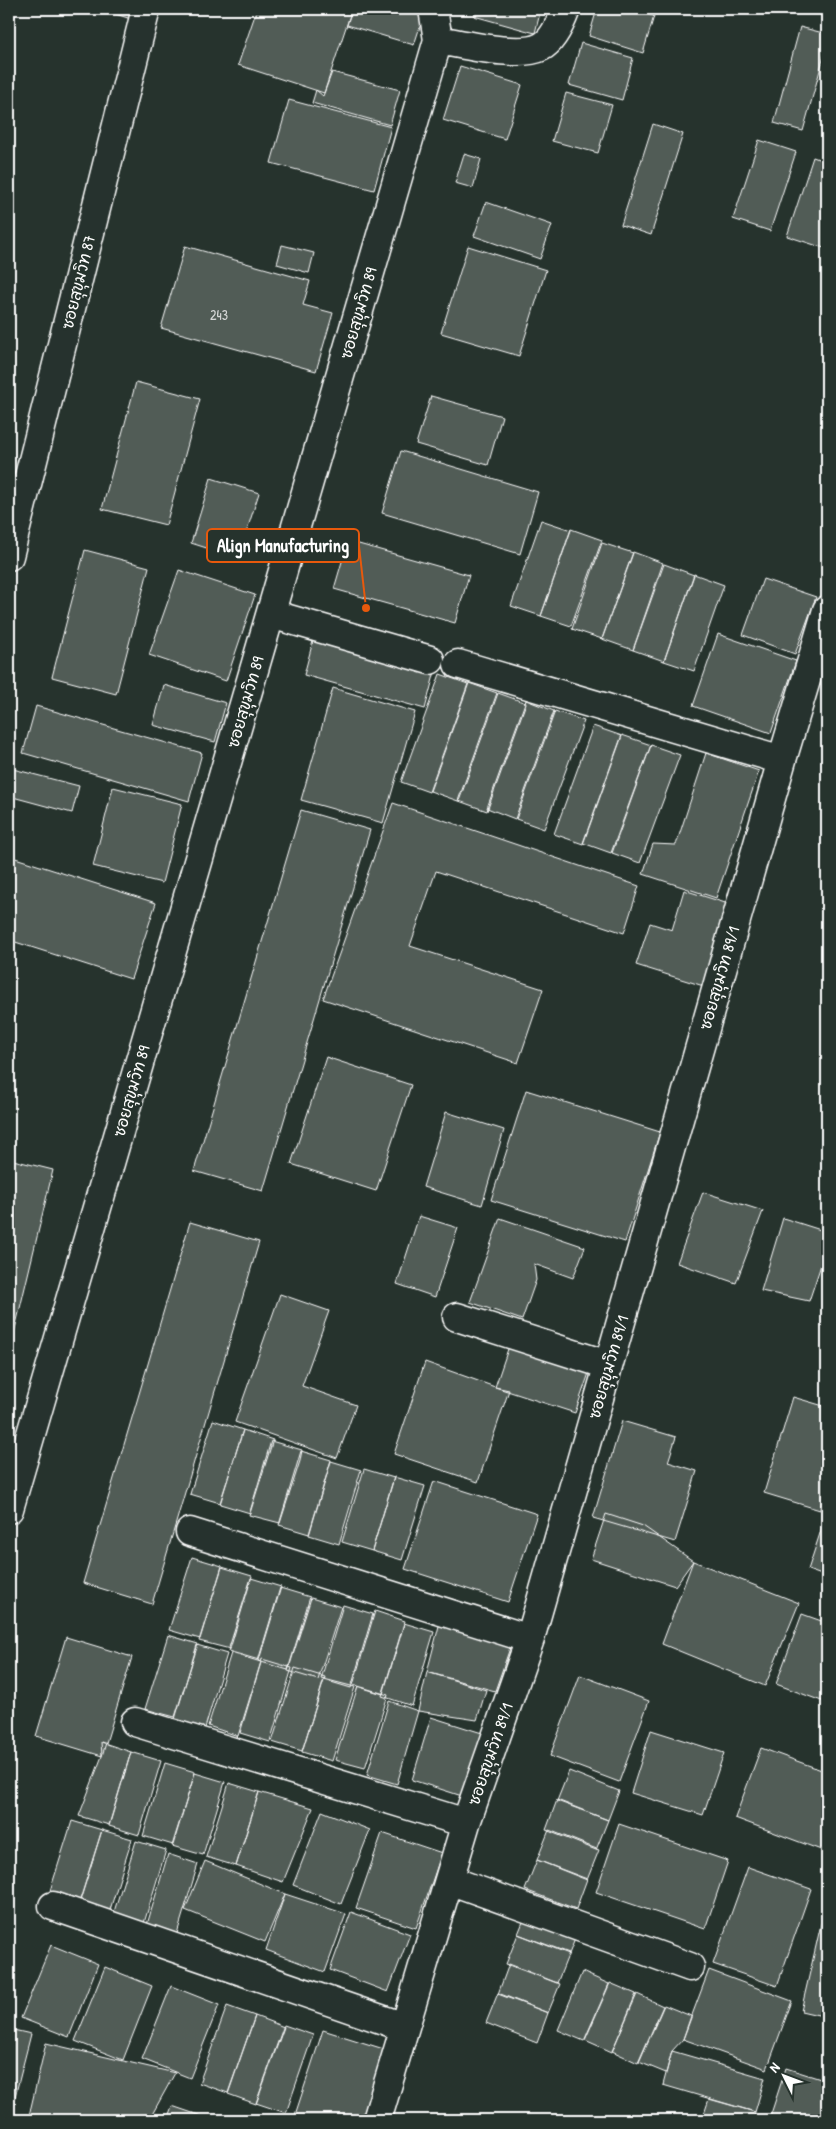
<svg xmlns="http://www.w3.org/2000/svg" width="836" height="2129" font-family="'Patrick Hand','Playpen Sans Thai',sans-serif">
<style>
.building{fill:#515c57;stroke:#fff}
.lines{fill:none;stroke-linecap:round;stroke-linejoin:round}
.minor-casing{stroke:#fff;stroke-width:31}
.minor{stroke:#26332d;stroke-width:28}
.labels{text-anchor:middle;dominant-baseline:central;stroke-width:5;stroke-linejoin:round;paint-order:stroke}
.number-label{font-size:14px;fill:#d4d6d5}
.street-label{font-size:16px;fill:#fff;stroke:#26332d}
.leader{fill:none;stroke:#e8590c;stroke-width:2}
.callout-dot{fill:#e8590c;stroke:#26332d;stroke-width:2}
.callout{fill:#26332d;stroke:#e8590c;stroke-width:2}
.callout-label{font-size:18px;text-anchor:middle;font-weight:bold;fill:#fff}
</style>
<rect width="100%" height="100%" fill="#26332d"/>
<filter id="ink" filterUnits="userSpaceOnUse"><feTurbulence type="fractalNoise" baseFrequency=".02" numOctaves="2"/><feDisplacementMap in="SourceGraphic" scale="10" xChannelSelector="R" yChannelSelector="G"/><feConvolveMatrix kernelMatrix="1 2 1 2 8 2 1 2 1" color-interpolation-filters="sRGB"/></filter>
<g filter="url(#ink)">
<!-- building -->
<path class="building" d="M100 9H134L131 19Z
M257 9H352L324 93 238 65Z
M352 9H419L425 11 414 45 347 25Z
M476 9H541L535 33 474 16Z
M597 9H629L654 16 643 53 589 36Z
M800 27 827 34V45L803 131 774 123Z
M581 43 633 58 622 100 569 85Z
M460 66 522 85 505 139 443 120Z
M332 72 400 90 390 125 312 103 316 90 323 96Z
M566 93 612 105 598 153 552 141Z
M289 100 391 127 374 190 271 163Z
M653 124 683 134 651 235 621 225Z
M759 140 796 152 770 231 733 219Z
M464 154 481 159 473 188 455 183Z
M813 157 827 162V237L824 248 787 236Z
M486 202 552 225 540 259 474 236Z
M282 245 314 253 309 273 277 264Z
M185 246 310 281 303 305 333 313 316 371 161 328Z
M468 246 546 270 519 356 441 333Z
M136 382 200 399 166 525 102 509Z
M431 396 502 416 488 465 416 444Z
M401 451 538 492 520 554 382 513Z
M211 478 259 493 238 558 191 543Z
M541 520 571 530 541 616 511 606Z
M571 529 602 540 571 626 541 616Z
M348 541 469 575 455 623 334 589Z
M602 543 633 553 602 639 572 629Z
M85 550 149 567 116 694 52 677Z
M633 552 663 563 633 650 602 639Z
M664 564 694 575 664 661 633 650Z
M179 570 255 595 226 681 149 655Z
M694 574 724 585 694 671 664 661Z
M763 579 816 597 795 654 743 635Z
M317 626 438 660 425 709 304 675Z
M718 634 796 661 771 733 693 706Z
M440 674 468 684 429 792 401 782Z
M469 683 497 693 458 801 430 791Z
M164 685 226 703 215 742 153 725Z
M333 688 415 712 383 823 301 800Z
M498 693 526 703 487 811 459 801Z
M526 700 554 711 515 819 487 808Z
M36 706 202 753 189 801 23 753Z
M555 711 584 721 544 829 516 819Z
M593 726 622 736 583 844 554 834Z
M622 735 651 745 611 853 583 843Z
M651 745 680 755 640 863 612 853Z
M706 753 759 771 716 898 643 874 653 844 676 845Z
M9 768 79 786 72 813 9 796Z
M113 787 182 804 162 883 93 866Z
M393 803 639 886 624 933 436 871 410 946 543 989 518 1063 323 999Z
M301 810 370 830 263 1191 194 1171Z
M9 856 156 903 131 979 9 940Z
M684 890 735 906 710 988 636 965 650 923 672 930Z
M326 1057 411 1085 376 1191 291 1164Z
M526 1090 660 1132 625 1242 491 1200Z
M446 1112 504 1130 482 1205 423 1187Z
M9 1159 53 1170 10 1350H9Z
M703 1192 763 1211 736 1283 677 1263Z
M419 1216 458 1228 435 1297 397 1284Z
M500 1218 585 1247 573 1278 534 1264 536 1280 522 1320 470 1302Z
M783 1218 827 1232V1247L809 1301 761 1291Z
M190 1222 259 1242 152 1604 83 1583Z
M280 1294 329 1311 302 1386 356 1405 337 1458 235 1422Z
M509 1346 589 1373 575 1413 495 1387Z
M425 1362 495 1387 509 1390 478 1482 394 1454Z
M793 1397 827 1407V1485L820 1510 764 1493Z
M213 1420 243 1430 220 1503 190 1494Z
M622 1421 676 1437 668 1462 697 1471 675 1542 593 1518Z
M243 1430 273 1440 250 1513 220 1504Z
M271 1441 302 1450 300 1461 280 1523 249 1515Z
M301 1451 331 1460 309 1534 279 1525Z
M331 1461 361 1470 339 1544 309 1535Z
M364 1469 394 1478 372 1551 342 1542Z
M394 1477 425 1486 402 1560 372 1551Z
M434 1481 537 1514 508 1602 405 1569Z
M827 1512V1577L808 1570Z
M606 1514 643 1526 693 1561 675 1586 591 1559Z
M192 1557 222 1566 200 1639 169 1630Z
M693 1561 799 1603 765 1686 662 1644Z
M222 1567 252 1576 230 1649 199 1641Z
M251 1578 281 1587 259 1660 228 1651Z
M280 1588 310 1597 288 1670 258 1661Z
M311 1598 341 1607 318 1680 288 1671Z
M343 1605 373 1614 351 1688 321 1679Z
M375 1611 405 1621 383 1694 353 1685Z
M802 1614 827 1623V1703L776 1684Z
M440 1622 511 1645 495 1691 427 1672Z
M404 1623 434 1632 412 1706 382 1696Z
M168 1635 198 1644 175 1717 145 1709Z
M66 1637 132 1657 102 1756 36 1736Z
M197 1645 227 1654 205 1728 175 1719Z
M231 1653 261 1662 238 1736 208 1726Z
M262 1659 292 1668 270 1742 240 1733Z
M295 1668 325 1677 302 1751 272 1742Z
M427 1672 486 1690 477 1720 418 1711Z
M580 1675 649 1701 619 1782 550 1756Z
M324 1679 355 1687 332 1761 302 1752Z
M358 1686 388 1695 365 1768 335 1760Z
M389 1701 418 1711 397 1784 367 1775Z
M431 1717 482 1733 462 1796 412 1780Z
M651 1730 724 1753 703 1815 631 1793Z
M101 1742 131 1752 109 1825 79 1816 102 1756Z
M761 1748 827 1772V1834L821 1850 735 1818Z
M131 1752 161 1761 139 1835 109 1826Z
M165 1763 195 1772 173 1845 143 1836Z
M569 1771 619 1791 608 1820 557 1801Z
M195 1773 225 1782 203 1855 172 1846Z
M229 1783 259 1792 236 1866 206 1857Z
M259 1792 313 1808 283 1882 236 1866Z
M557 1800 608 1820 596 1850 546 1830Z
M322 1811 370 1830 341 1904 293 1885Z
M72 1821 102 1830 79 1903 49 1894Z
M619 1824 728 1861 705 1929 596 1892Z
M102 1830 132 1839 109 1913 79 1904Z
M549 1830 599 1850 587 1880 537 1860Z
M382 1833 442 1853 416 1928 356 1908Z
M136 1841 166 1850 144 1923 113 1915Z
M168 1854 198 1864 176 1937 146 1928Z
M827 1854V1873L823 1872Z
M537 1860 587 1879 576 1909 525 1890Z
M205 1861 285 1894 265 1942 185 1910Z
M748 1867 811 1889 777 1986 713 1964Z
M285 1894 346 1914 325 1972 266 1950Z
M827 1898V2017L801 2011Z
M530 1905 581 1924 569 1954 518 1934Z
M351 1912 410 1934 388 1992 330 1970Z
M518 1934 569 1953 557 1983 506 1964Z
M51 1945 98 1964 69 2037 21 2018Z
M509 1964 560 1984 548 2013 498 1994Z
M105 1967 152 1986 123 2060 75 2041Z
M709 1970 792 2001 767 2069 683 2039Z
M582 1972 609 1984 584 2041 558 2030Z
M610 1983 636 1994 612 2052 585 2040Z
M171 1986 219 2005 190 2078 142 2059Z
M498 1993 548 2013 537 2043 486 2023Z
M637 1994 663 2006 638 2063 612 2051Z
M664 2005 691 2016 683 2039 672 2051 666 2073 639 2062Z
M227 2006 255 2016 228 2093 199 2083Z
M255 2016 284 2027 256 2104 228 2094Z
M284 2025 313 2035 286 2113 256 2103Z
M9 2029 31 2034 9 2120Z
M323 2030 387 2050 364 2120H310L295 2115Z
M46 2043 175 2073 149 2120H28Z
M672 2051 765 2078 755 2112 663 2085Z
M786 2068 827 2081V2120H769Z
M709 2099 755 2112 753 2120H702Z
M172 2106 213 2120H167Z"/>
<g class="lines">
<defs>
<path id="minor" d="M433 9 438 40
M9 556 146 9
M271 614 430 660
M458 664 782 760
M457 1317 608 1365
M9 1509 438 40C463 44 519 58 541 47 553 41 562 20 566 9
M190 1532 530 1639
M135 1722 466 1823
M449 1880 690 1967
M53 1906 404 2027
M377 2120 466 1823 530 1639 782 760 827 610"/>
</defs>
<!-- minor casing -->
<use href="#minor" class="minor-casing"/>
<!-- minor -->
<use href="#minor" class="minor"/>
</g>
</g>
<g class="labels">
<!-- number labels -->
<g class="number-label">
<text x="219" y="314">243</text>
</g>
<!-- street labels -->
<g class="street-label">
<text transform="translate(78 282) rotate(-76)">ซอยสุขุมวิท 87</text>
<text transform="translate(358 313) rotate(-74)">ซอยสุขุมวิท 89</text>
<text transform="translate(245 702) rotate(-74)">ซอยสุขุมวิท 89</text>
<text transform="translate(719 978) rotate(-74)">ซอยสุขุมวิท 89/1</text>
<text transform="translate(131 1091) rotate(-74)">ซอยสุขุมวิท 89</text>
<text transform="translate(608 1367) rotate(-74)">ซอยสุขุมวิท 89/1</text>
<text transform="translate(490 1754) rotate(-71)">ซอยสุขุมวิท 89/1</text>
</g>
</g>
<!-- callouts -->
<path class="leader" d="M366 608L359 546"/>
<circle class="callout-dot" cx="366" cy="608" r="5"/>
<rect class="callout" x="207" y="529" width="152" height="33" rx="5"/>
<g class="callout-label">
<text x="283" y="552">Align Manufacturing</text>
</g>
<!-- margin -->
<rect width="836" height="2129" fill="none" stroke="#26332d" stroke-width="30"/>
<rect x="15" y="15" width="806" height="2099" fill="none" stroke="#fff" stroke-width="2" filter="url(#ink)"/>
<!-- north arrow -->
<g transform="translate(784 2076) rotate(312)" stroke="#26332d" stroke-width="4" paint-order="stroke">
<path d="M0-4L9 19L0 12L-9 19Z" fill="#ffffff"/>
<text y="-8" font-size="14" font-weight="bold" text-anchor="middle" fill="#ffffff">N</text>
</g>
</svg>
